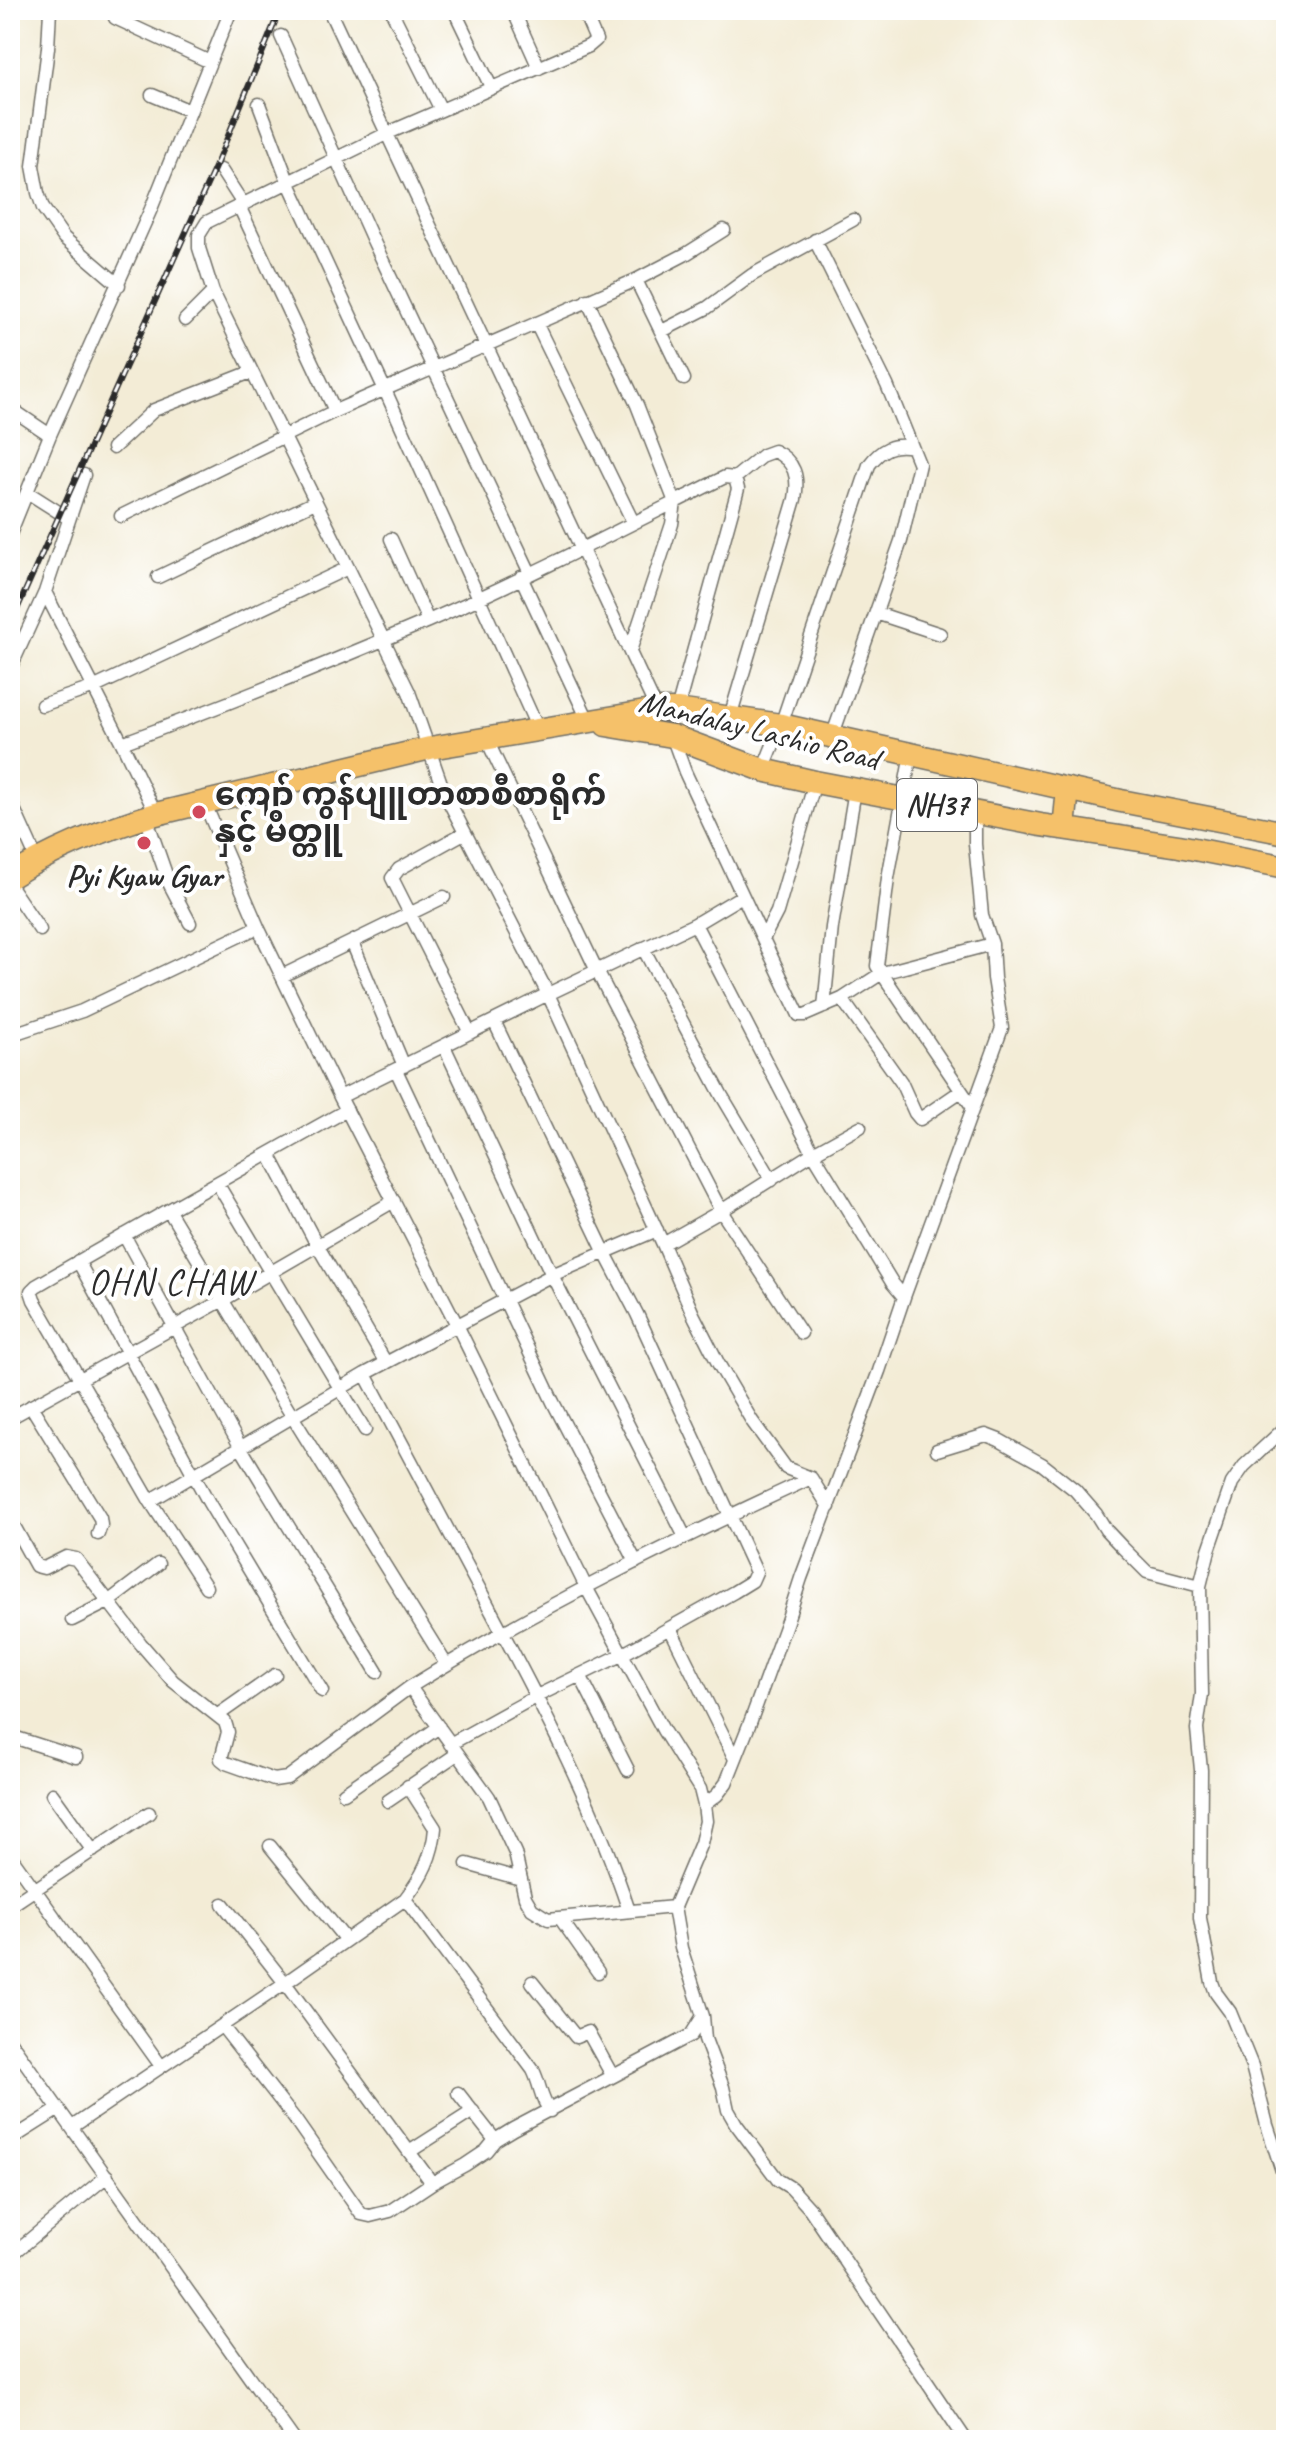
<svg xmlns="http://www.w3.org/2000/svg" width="1296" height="2450" font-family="Caveat,'Noto Sans Myanmar',sans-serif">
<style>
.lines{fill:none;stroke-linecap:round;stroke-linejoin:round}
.street-casing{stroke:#716f67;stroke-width:15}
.highway-casing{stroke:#716f67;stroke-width:25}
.street{stroke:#fff;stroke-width:12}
.highway{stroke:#f5c16b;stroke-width:22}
.rail-casing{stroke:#2b2b2b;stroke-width:6}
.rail{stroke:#fff;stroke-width:3;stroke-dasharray:9;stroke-linecap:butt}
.poi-dot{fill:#d1495b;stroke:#fff;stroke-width:3}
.labels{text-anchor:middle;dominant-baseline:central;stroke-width:8;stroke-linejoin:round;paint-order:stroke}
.shield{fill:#fff;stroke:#6b6b6b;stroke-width:2}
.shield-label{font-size:30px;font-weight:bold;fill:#2b2b2b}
.street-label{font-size:32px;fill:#2b2b2b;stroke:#fff}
.poi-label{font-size:32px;font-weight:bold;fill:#2b2b2b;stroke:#fff;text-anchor:start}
.quarter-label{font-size:36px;letter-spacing:2px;fill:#2b2b2b;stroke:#fff}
</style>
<rect width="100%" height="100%" fill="#fff"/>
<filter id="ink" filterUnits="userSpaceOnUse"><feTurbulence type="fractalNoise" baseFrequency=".0125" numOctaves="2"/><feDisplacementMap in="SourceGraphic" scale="16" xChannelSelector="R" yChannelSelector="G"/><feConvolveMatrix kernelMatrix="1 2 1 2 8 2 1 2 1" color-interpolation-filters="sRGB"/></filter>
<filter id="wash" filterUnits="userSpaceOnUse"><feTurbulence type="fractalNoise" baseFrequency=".006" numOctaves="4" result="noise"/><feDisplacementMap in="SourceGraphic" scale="32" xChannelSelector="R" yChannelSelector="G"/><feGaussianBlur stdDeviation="1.8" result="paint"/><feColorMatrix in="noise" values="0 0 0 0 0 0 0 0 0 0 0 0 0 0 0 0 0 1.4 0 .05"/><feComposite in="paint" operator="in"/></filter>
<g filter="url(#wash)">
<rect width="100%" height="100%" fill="#f3ecd6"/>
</g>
<g filter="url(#ink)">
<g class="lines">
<defs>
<path id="street" d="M50 10 48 48 33 166 38 193 43 208 64 238 119 285
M329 10 657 710
M391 10 441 110
M454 10 491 87
M513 10 539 68
M583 10 596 40 589 46 388 133 207 222 199 235V248L213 292 409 692 444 792 548 994 663 1244 693 1314 718 1363 752 1421 786 1468 811 1478 829 1507
M115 18 210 62
M281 36 372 238 530 573
M152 95 190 111
M259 104 288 181 385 390 538 729
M221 170 243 204
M239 206 335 411
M815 240 887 385 919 464 901 541 832 737
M636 280 684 379
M587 300 637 405 675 502 672 524 630 651
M185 320 213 292
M536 323 633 522
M662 331 707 308 752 275 853 220
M10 408 50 435
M113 448 154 410 251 372
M27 492 68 518
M121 516 335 411 636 280 686 254 724 230
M10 534 50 435 151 209 231 10
M391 539 428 621
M158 577 315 502
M521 577 589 722
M45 592 122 743 156 814
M876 613 940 634
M10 669 45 592 84 475
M42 705 95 687 348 568
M730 717 795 499C799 477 795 461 774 451L763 455 735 478
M672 736 685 772 763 939 777 912 815 782
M486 738 597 971 721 1211 663 1244
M122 743C226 705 327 664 428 621 529 577 627 526 725 477L735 478 738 489 677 710
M911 754 888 878 877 966 973 1108
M763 770 781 725 869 465C881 449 893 443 912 447
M10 800 37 860
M204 802 258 927 340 1097 457 1325 586 1587 663 1730 700 1789 704 1805 706 1821 701 1843 674 1907 681 1948 703 2016 705 2039 723 2087 728 2110 736 2124 778 2180 791 2188 810 2209 966 2440
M146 817 169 883 190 923
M464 833 399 869 392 878 470 1033
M10 886 40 930
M695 924 813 1153 893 1284 904 1297
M763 939 799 1015H805L842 999 882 973 992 944
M352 942 404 1066
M643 948 722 1096 772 1180
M282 976 444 897
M842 999 901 1082 915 1113 920 1119 961 1091
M824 1007 832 927 855 790
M10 1035 82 1011 258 927
M444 1046 552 1275 685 1537
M396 1070 553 1402 636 1562
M340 1097 548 994 695 924 742 896
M269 1154 317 1245 386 1363
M217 1183 365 1430
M169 1211 292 1416 446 1664
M124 1235 241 1448 377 1672
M78 1261 209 1503 322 1691
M801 1333 721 1211 813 1153 860 1127
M365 1374C409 1457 453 1540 497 1622 547 1716 596 1810 629 1911
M31 1406 100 1518 101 1525 98 1534
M10 1418 223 1300 394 1201
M1286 1427 1244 1466 1232 1483 1209 1550 1200 1586 1202 1694 1197 1729 1201 1770 1200 1918 1212 1982 1216 1993 1230 2012 1252 2066 1267 2125 1286 2183
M937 1450 986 1435 999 1440 1042 1464 1075 1490 1096 1514 1106 1530 1122 1547 1147 1572 1200 1586
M150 1501 365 1374 552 1275 657 1230
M10 1519 36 1566 44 1568 66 1557 76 1559 141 1644 173 1681 225 1722 228 1732 221 1759 226 1763 274 1780 287 1778 410 1687 489 1797 515 1853 525 1897 532 1909 548 1919 674 1907
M206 1587 150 1501 34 1300 31 1291 36 1286C139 1226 243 1168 347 1110
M72 1620 108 1602 158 1564
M670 1628 735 1759
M580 1675 628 1770
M410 1687C539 1607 674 1541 811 1478
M218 1715 275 1675
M10 1736 76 1757
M450 1744 537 1696 623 1654 734 1592 752 1581 756 1572 637 1314 605 1253 494 1021
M344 1793 439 1727
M52 1794 93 1851
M388 1801 457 1754
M704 1805 717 1795 726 1783 751 1720 787 1621 801 1578 879 1371 904 1297 1002 1028 994 978 992 944 982 915 975 844V813
M270 1846 346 1940
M10 1855 161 2066
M467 1864 521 1879
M405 1899C422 1877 433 1856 435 1828L408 1786
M223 1904 285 1983 432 2183
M10 1906 149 1813
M560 1918 598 1972
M532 1982 576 2037 588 2032 612 2075
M222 2026 294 2118 361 2214 370 2216 390 2211 432 2183 465 2165 486 2151 495 2140 513 2129 691 2035 703 2016
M10 2041 294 2440
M458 2093 495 2140
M72 2127 285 1983 405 1899 533 2070C541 2086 540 2098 550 2111
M10 2140 59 2109
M409 2152 473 2111
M10 2256 107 2176"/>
<path id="highway" d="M606 725 672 736 763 770 815 782 1041 825 1179 846 1286 867
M1064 828 1068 789
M10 877C55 848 105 829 156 814L430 748 657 710H677L781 725 1121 801 1286 833"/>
</defs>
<!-- street casing -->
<use href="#street" class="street-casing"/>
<!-- highway casing -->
<use href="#highway" class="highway-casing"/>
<!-- street -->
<use href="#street" class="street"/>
<!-- highway -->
<use href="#highway" class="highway"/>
<defs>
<path id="rail" d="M10 625 216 165 280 10"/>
</defs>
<!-- rail casing -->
<use href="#rail" class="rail-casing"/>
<!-- rail -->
<use href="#rail" class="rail"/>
</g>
</g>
<!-- markers -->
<g class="poi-dot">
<circle cx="199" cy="812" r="8"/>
<circle cx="144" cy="843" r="8"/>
</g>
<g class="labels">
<!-- shield labels -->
<rect class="shield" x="897" y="779" width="80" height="52" rx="6"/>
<g class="shield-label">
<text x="937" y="805">NH37</text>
</g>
<!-- street labels -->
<g class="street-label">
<text transform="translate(759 730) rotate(14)">Mandalay Lashio Road</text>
</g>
<!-- poi labels -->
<g class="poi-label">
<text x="215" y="794">ကျော် ကွန်ပျူတာစာစီစာရိုက်<tspan x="215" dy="37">နှင့် မိတ္တူ</tspan></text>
<text x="144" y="875" text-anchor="middle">Pyi Kyaw Gyar</text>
</g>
<!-- quarter labels -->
<g class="quarter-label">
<text x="171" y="1282">OHN CHAW</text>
</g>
</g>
<!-- margin -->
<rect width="1296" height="2450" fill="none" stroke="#fff" stroke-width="40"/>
</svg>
